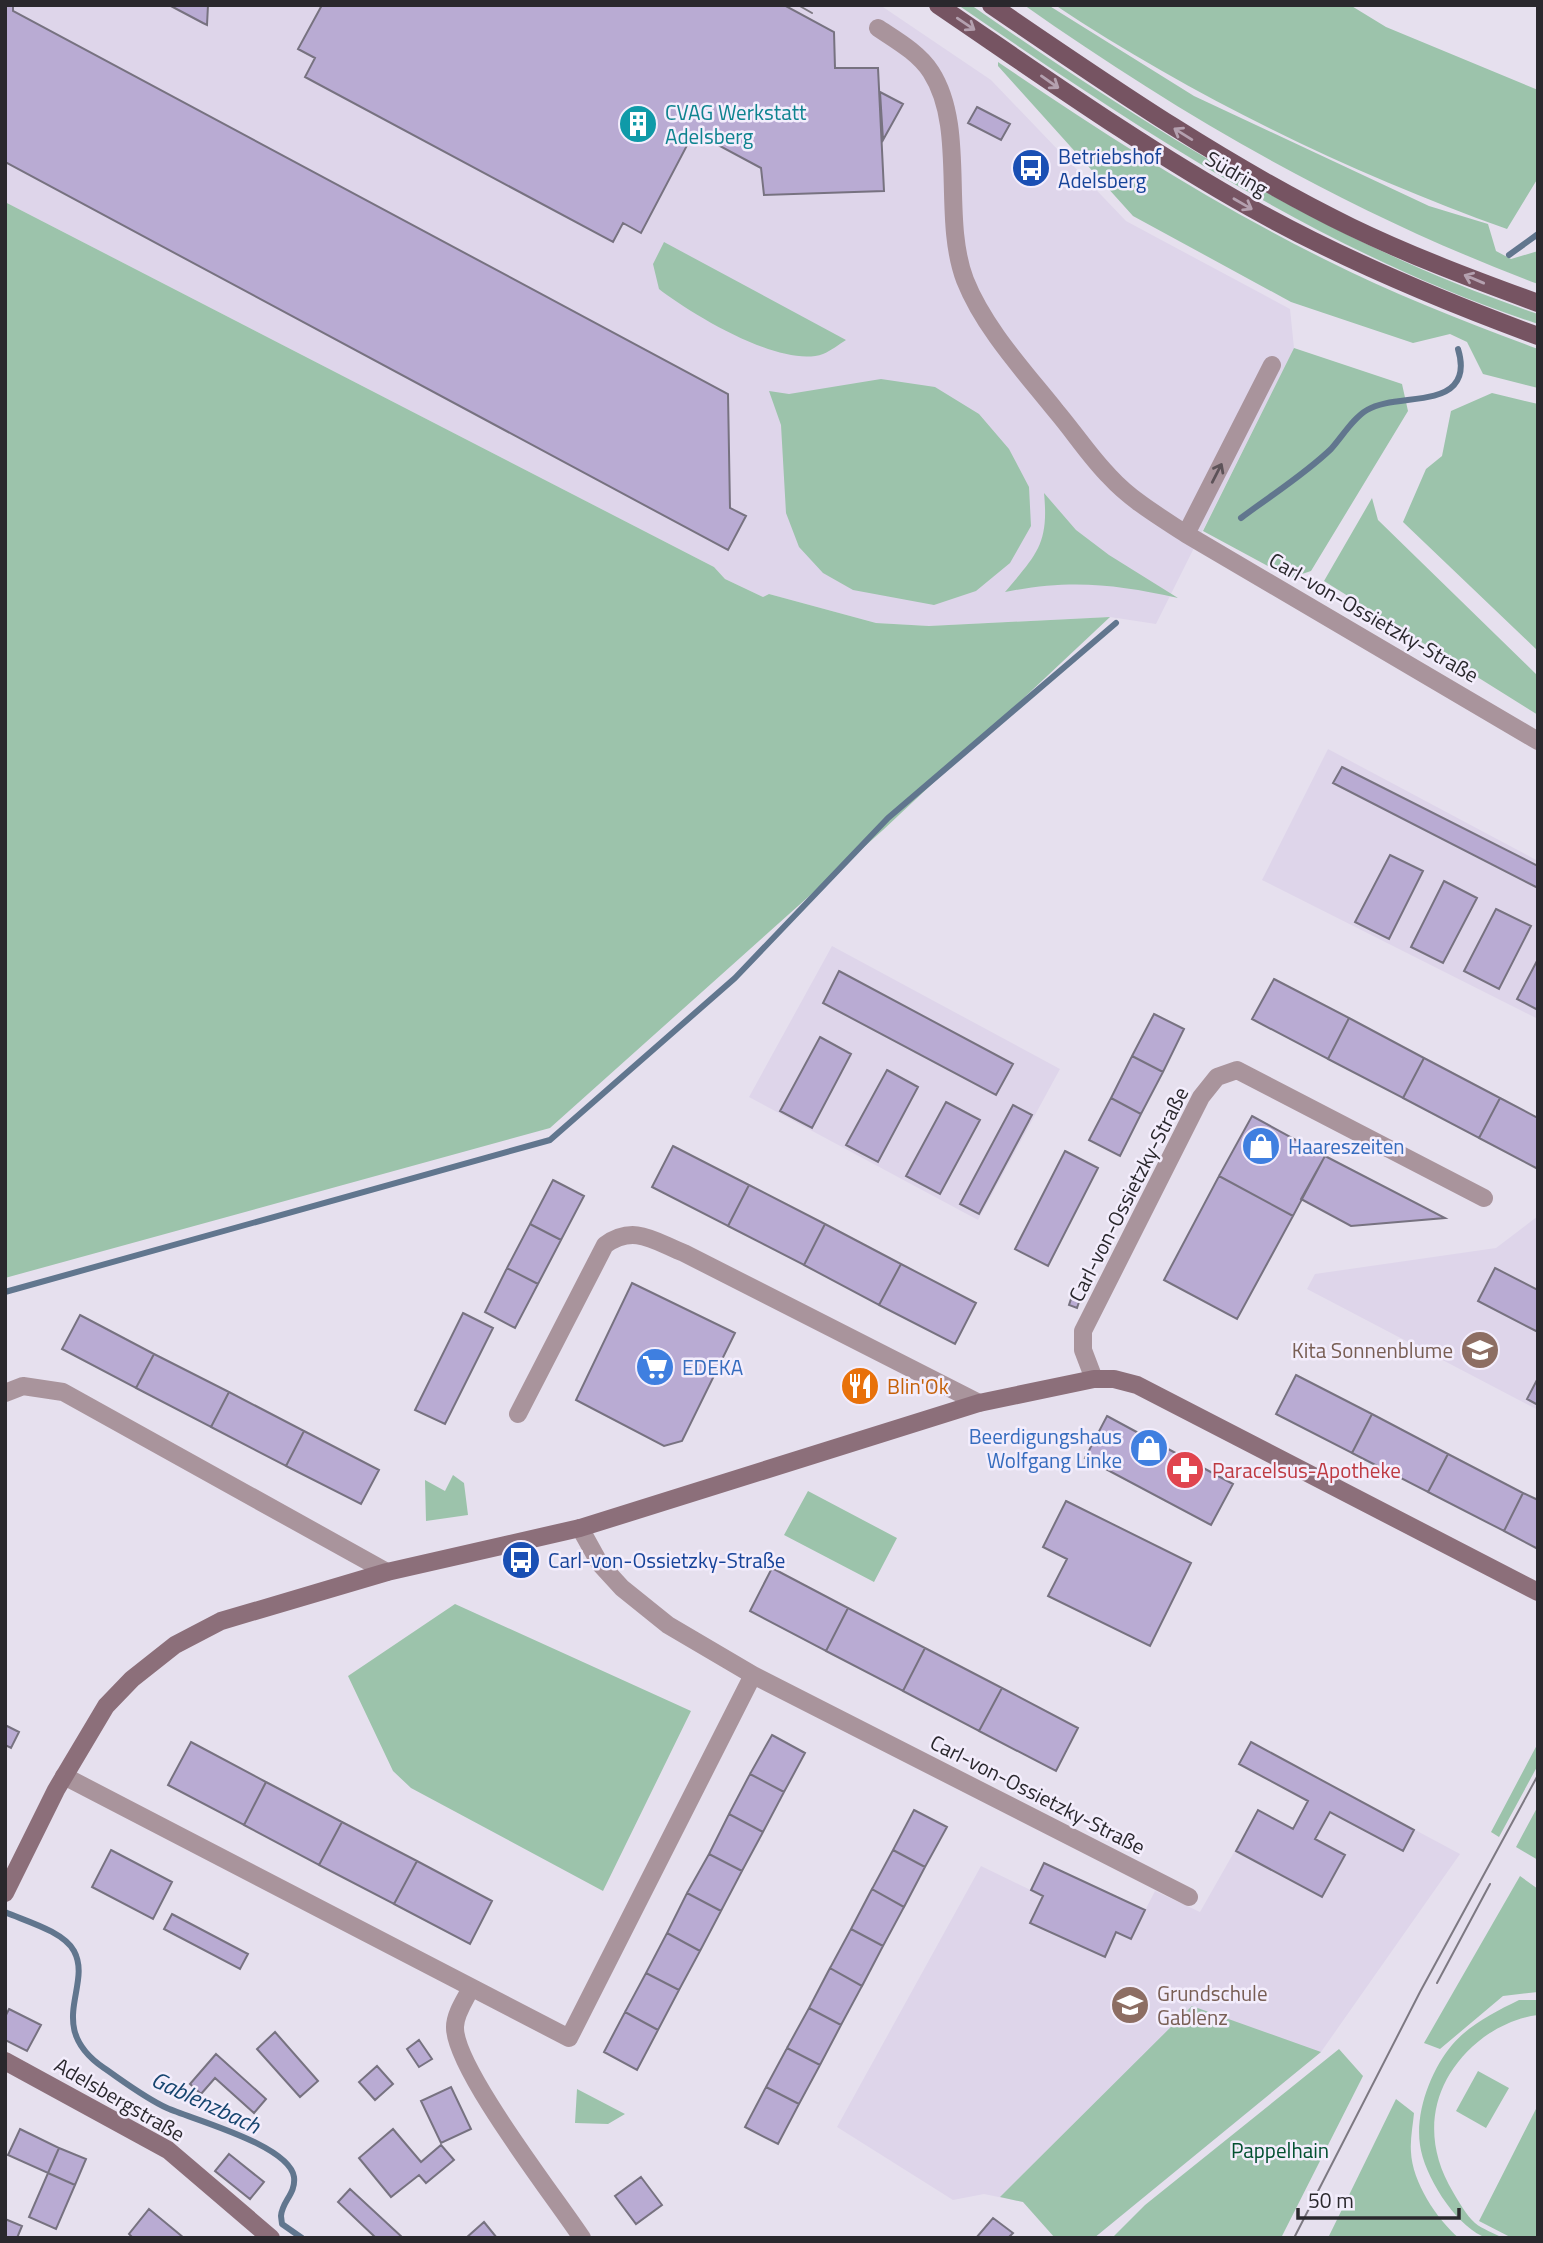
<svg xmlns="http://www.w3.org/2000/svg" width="1543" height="2243" font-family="'Titillium Web',sans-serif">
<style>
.built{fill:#ded5ea}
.green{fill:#9cc3ab}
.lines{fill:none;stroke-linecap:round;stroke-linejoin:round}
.stream{stroke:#61768e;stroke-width:6}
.building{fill:#b9abd3;stroke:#777280;stroke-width:2}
.street{stroke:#a9949c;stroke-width:18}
.secondary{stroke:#8c6f7a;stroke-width:18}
.primary{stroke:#765462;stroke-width:18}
.tram{stroke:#7d7982;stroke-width:2}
.oneway{stroke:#b4a0af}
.oneway2{stroke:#5d5359}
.labels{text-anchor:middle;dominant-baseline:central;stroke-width:5;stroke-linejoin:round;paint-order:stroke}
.culture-label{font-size:21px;fill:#0d838f;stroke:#f3edfc;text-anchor:start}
.transit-label{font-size:21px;fill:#164399;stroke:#f3edfc;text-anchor:start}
.street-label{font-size:21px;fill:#2a282d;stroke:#f3edfc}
.shop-label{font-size:21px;fill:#366cbe;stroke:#f3edfc;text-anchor:start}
.education-label{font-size:21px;fill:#785e54;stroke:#f3edfc;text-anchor:end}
.food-label{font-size:21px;fill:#c56008;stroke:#f3edfc;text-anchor:start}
.health-label{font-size:21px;fill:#be3a42;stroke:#f3edfc;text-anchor:start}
.park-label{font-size:21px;fill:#025030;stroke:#f3edfc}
.water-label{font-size:23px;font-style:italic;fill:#16456f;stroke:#f3edfc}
</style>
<rect width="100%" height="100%" fill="#e6e0ee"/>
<!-- built -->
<path class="built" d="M5 5H880L991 80 1126 221 1290 309 1294 348 1156 624 1110 617 929 626 876 623 769 594 763 597 725 579 714 567 5 202Z
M1328 749 1538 861V1019L1262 880Z
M832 946 1060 1069 978 1220 749 1097Z
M1538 1216V1410L1307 1289 1315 1274 1496 1248Z
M1251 1742 1460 1854 1321 2052 1094 2238H1055L1023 2202 984 2194 953 2200 837 2127 981 1866 1043 1896 1031 1923 1105 1957 1116 1932 1131 1938 1155 1891 1200 1912 1258 1810 1294 1828 1308 1801 1239 1764Z"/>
<!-- green -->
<path class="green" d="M958 5H971C1149 129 1331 244 1538 314V324C1325 254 1140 130 958 5Z
M1024 5H1048L1194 96 1429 206 1488 224 1496 251 1511 259 1538 251V284C1352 214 1186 119 1024 5Z
M1055 5H1350L1386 27 1538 90V178L1507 229C1351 173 1193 97 1055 5Z
M998 62C1104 134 1211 203 1326 260 1395 295 1466 322 1538 349V388L1483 374 1467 342 1450 334 1413 343 1291 302 1133 216 998 66Z
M5 202 714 567 725 579 763 597 769 594 876 623 929 626 1110 617 883 830 550 1128 5 1278Z
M664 242 846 340C839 344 831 351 823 354 782 369 691 314 659 289L653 264Z
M1294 348 1402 384 1408 411 1311 571 1290 578 1203 531Z
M881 379 935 387 979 414 1009 449 1029 487 1031 526 1010 563 976 591 934 605 853 590 823 573 799 547 786 513 781 425 769 391 789 394Z
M1492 393 1538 404V651L1403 522 1426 469 1442 456 1451 411Z
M1044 493 1076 530 1109 555 1178 598C1116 584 1069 579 1005 592 1037 554 1049 544 1044 493Z
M1372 498 1378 520 1538 676V715L1324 581Z
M453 1475 464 1483 468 1515 426 1521 425 1480 445 1491Z
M808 1491 897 1538 874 1582 784 1535Z
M455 1604 691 1711 603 1891 411 1788 393 1771 348 1676Z
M1538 1743V1765L1499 1837 1491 1832Z
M1538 1806V1860L1516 1847Z
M1520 1876 1538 1889V1992L1503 1996 1440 2049 1424 2043Z
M1519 2000H1538V2015C1519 2017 1499 2026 1484 2037 1432 2076 1419 2136 1453 2192 1459 2202 1466 2215 1475 2223 1482 2229 1494 2233 1503 2238 1496 2238 1488 2239 1482 2236 1454 2223 1424 2175 1420 2145 1415 2112 1431 2070 1452 2045 1470 2024 1495 2012 1519 2000Z
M1192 2006 1321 2052 1094 2238H1055L1023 2202 1000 2197Z
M1339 2049 1363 2076 1281 2238H1112L1145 2205Z
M1478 2071 1509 2088 1486 2128 1456 2111Z
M577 2089 625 2114 608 2124 575 2123Z
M1396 2099 1414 2113C1413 2125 1410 2139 1411 2152 1412 2181 1437 2220 1459 2238H1328Z
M1538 2105V2238H1512L1479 2221Z"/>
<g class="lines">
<!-- stream -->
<path class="stream" d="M1509 255 1538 234
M1241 518C1270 496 1304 475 1331 449 1342 437 1353 418 1367 410 1390 396 1437 404 1454 385 1463 375 1462 362 1458 349
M5 1292 550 1140 735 978 888 818 1116 623
M5 1912C25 1921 63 1931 74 1951 93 1986 44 2027 104 2068 123 2081 145 2098 167 2108 194 2120 289 2145 294 2177 296 2194 282 2201 281 2216L282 2224 302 2238"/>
</g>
<!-- building -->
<path class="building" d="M5 5H13V11L728 394 730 508 746 516 728 550 5 162Z
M169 5H208L207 25 203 23Z
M322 5H784L834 32 835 68H878L884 191 764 195 761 168 694 132 641 233 623 223 613 242 305 77 315 58 298 49Z
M880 92 903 104 883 140Z
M977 107 1010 124 1001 140 968 123Z
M1342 767 1538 866V888L1333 783Z
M1390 855 1423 871 1389 939 1355 922Z
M1444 881 1477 898 1443 963 1411 947Z
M1496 909 1531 926 1499 989 1464 971Z
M1538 959V1010L1517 999Z
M839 971 1013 1064 996 1095 823 1003Z
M1274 979 1349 1018 1328 1059 1252 1019Z
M1154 1014 1184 1029 1163 1072 1132 1056Z
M1349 1018 1424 1058 1403 1098 1328 1059Z
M820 1037 851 1054 812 1128 780 1111Z
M1132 1056 1163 1072 1141 1114 1111 1098Z
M1424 1058 1500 1098 1479 1138 1403 1098Z
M887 1070 918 1087 878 1162 846 1145Z
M1111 1098 1141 1114 1120 1156 1089 1140Z
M1500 1098 1538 1118V1169L1479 1138Z
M946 1102 980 1120 940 1194 906 1176Z
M1013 1105 1032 1115 979 1214 960 1204Z
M1252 1116 1325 1156 1293 1216 1219 1176Z
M673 1146 749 1185 728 1226 652 1187Z
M1065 1151 1098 1168 1048 1266 1015 1249Z
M1325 1156 1445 1218 1351 1226 1301 1199Z
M1219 1176 1293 1216 1237 1319 1164 1280Z
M553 1180 584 1196 561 1240 530 1224Z
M749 1185 825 1224 804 1265 728 1226Z
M530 1224 561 1240 538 1284 507 1268Z
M825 1224 901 1264 879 1305 804 1265Z
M901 1264 976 1303 955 1344 879 1305Z
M507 1268 538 1284 515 1328 485 1312Z
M1495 1268 1538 1290V1332L1478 1301Z
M632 1283 735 1333 682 1441 664 1446 576 1400Z
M1072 1296 1080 1299 1077 1308 1069 1305Z
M463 1313 493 1328 445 1424 415 1410Z
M80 1315 154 1354 136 1388 62 1349Z
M154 1354 229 1392 211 1427 136 1388Z
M1296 1375 1372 1414 1352 1453 1276 1414Z
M1538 1378V1405L1527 1399Z
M229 1392 304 1431 286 1466 211 1427Z
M1372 1414 1448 1454 1428 1492 1352 1453Z
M1107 1416 1233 1484 1211 1525 1085 1458Z
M304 1431 379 1470 361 1504 286 1466Z
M1448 1454 1523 1493 1504 1531 1428 1492Z
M1523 1493 1538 1500V1549L1504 1531Z
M1066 1501 1191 1563 1150 1646 1048 1596 1067 1559 1043 1547Z
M772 1568 848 1608 826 1651 750 1611Z
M848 1608 925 1648 903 1691 826 1651Z
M925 1648 1002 1688 979 1731 903 1691Z
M1002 1688 1078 1728 1056 1771 979 1731Z
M5 1725 19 1732 11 1748 5 1745Z
M772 1735 805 1753 784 1792 750 1774Z
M191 1742 266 1782 244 1825 168 1785Z
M1251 1742 1414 1830 1403 1851 1330 1812 1315 1839 1345 1855 1322 1897 1236 1851 1258 1810 1293 1829 1308 1801 1239 1764Z
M750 1774 784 1792 763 1832 729 1814Z
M266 1782 342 1822 319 1865 244 1825Z
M914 1810 947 1827 925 1867 893 1850Z
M729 1814 763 1832 742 1871 709 1854Z
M342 1822 417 1861 394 1904 319 1865Z
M111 1850 172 1882 153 1919 92 1887Z
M893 1850 925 1867 904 1907 872 1889Z
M709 1854 742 1871 721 1911 687 1893Z
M417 1861 492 1901 470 1944 394 1904Z
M1044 1863 1145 1910 1131 1939 1116 1932 1105 1957 1030 1923 1043 1896 1031 1890Z
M872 1889 904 1907 883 1946 851 1929Z
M687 1893 721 1911 700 1951 667 1933Z
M172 1914 248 1954 240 1969 164 1929Z
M851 1929 883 1946 862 1986 830 1968Z
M667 1933 700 1951 679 1990 646 1973Z
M830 1968 862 1986 841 2025 809 2008Z
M646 1973 679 1990 658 2030 625 2012Z
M809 2008 841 2025 820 2065 787 2048Z
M9 2009 41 2025 27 2051 5 2040V2017Z
M625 2012 658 2030 637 2070 604 2052Z
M275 2032 318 2081 300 2097 257 2049Z
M419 2040 432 2059 419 2067 407 2049Z
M787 2048 820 2065 799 2104 766 2087Z
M216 2054 266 2099 254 2113 215 2078 201 2094 190 2084Z
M377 2066 393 2084 375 2100 359 2082Z
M451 2087 471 2129 441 2143 421 2101Z
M766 2087 799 2104 778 2144 745 2127Z
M20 2129 59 2148 48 2173 8 2155Z
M393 2129 421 2162 441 2145 454 2160 426 2183 419 2175 391 2197 359 2158Z
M59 2148 86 2159 75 2185 48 2173Z
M229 2154 264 2182 250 2199 215 2171Z
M48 2173 75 2185 56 2229 29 2217Z
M641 2177 662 2205 636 2224 615 2196Z
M350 2189 403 2238H376L338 2202Z
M149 2209 184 2238H133L129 2234Z
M993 2218 1013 2233 1008 2238H976Z
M5 2219 22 2226 17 2238H5Z
M484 2222 497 2238H466Z"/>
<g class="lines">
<!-- street -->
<path class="street" d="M878 28C896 40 919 53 931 72 967 128 941 217 965 280 984 328 1024 371 1056 411 1074 432 1090 457 1110 477 1131 500 1160 517 1186 534L1538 741
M1186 534 1272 365
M1094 1379 1083 1350V1331L1201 1097 1217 1077 1237 1070 1484 1198
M5 1393 23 1386 63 1392 387 1572
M518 1414 605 1245C634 1224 654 1241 684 1253L979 1403
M580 1528 600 1564 622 1588 668 1625 753 1675 1189 1897
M64 1776 569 2038 753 1675
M471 1988C465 2000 455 2014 455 2027 454 2068 555 2197 582 2238"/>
<!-- secondary -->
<path class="secondary" d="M5 1893 56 1790 106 1706 132 1679 175 1645 221 1621 387 1572 580 1528 979 1403 1094 1379H1114L1137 1385 1538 1592
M5 2061 168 2150 271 2238"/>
<!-- primary -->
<path class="primary" d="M938 5C1041 75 1142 147 1251 208 1342 259 1440 300 1538 336
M991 5C1108 85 1224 165 1351 227 1411 256 1475 280 1538 303"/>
<!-- tram -->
<path class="tram" d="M798 5 812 13
M1437 1983 1490 1884
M1294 2238 1420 1992 1538 1775"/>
</g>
<!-- one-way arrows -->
<defs><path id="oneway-shaft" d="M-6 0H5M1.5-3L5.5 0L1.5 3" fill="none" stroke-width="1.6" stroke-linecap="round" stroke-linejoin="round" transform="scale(1.75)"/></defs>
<g class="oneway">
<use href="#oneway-shaft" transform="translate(966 24) rotate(34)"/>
<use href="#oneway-shaft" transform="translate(1050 82) rotate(35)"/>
<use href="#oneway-shaft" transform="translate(1183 134) rotate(-148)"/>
<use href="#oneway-shaft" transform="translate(1243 204) rotate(30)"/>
<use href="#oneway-shaft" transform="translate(1474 279) rotate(-157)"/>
</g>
<use class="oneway2" href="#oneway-shaft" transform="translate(1217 473) rotate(-63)"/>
<!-- icons -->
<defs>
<symbol id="building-disc" viewBox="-11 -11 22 22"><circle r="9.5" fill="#0f9aa8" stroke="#f3edfc"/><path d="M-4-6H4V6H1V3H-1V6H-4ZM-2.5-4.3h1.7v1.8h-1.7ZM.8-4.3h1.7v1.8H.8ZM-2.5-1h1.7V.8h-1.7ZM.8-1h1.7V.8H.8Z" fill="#fff"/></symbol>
<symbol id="bus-disc" viewBox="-11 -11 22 22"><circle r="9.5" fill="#1a4fb4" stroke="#f3edfc"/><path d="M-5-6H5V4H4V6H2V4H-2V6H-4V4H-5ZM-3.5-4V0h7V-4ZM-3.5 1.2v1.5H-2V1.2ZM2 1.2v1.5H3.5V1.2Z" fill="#fff"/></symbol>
<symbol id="shop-disc" viewBox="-11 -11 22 22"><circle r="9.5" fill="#3f7fe0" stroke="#f3edfc"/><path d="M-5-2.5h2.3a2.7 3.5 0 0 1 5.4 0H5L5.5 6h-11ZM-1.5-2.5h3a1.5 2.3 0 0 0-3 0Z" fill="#fff"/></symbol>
<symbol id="school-disc" viewBox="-11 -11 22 22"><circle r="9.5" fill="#8d6e63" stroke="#f3edfc"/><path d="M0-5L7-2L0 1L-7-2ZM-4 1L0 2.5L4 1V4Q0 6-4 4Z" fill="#fff"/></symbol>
<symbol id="supermarket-disc" viewBox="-11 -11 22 22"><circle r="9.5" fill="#3f7fe0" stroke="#f3edfc"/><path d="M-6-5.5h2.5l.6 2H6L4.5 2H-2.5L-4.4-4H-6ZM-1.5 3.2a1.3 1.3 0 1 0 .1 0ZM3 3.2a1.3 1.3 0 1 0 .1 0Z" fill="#fff"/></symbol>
<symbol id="restaurant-disc" viewBox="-11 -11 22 22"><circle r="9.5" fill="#e8710a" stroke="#f3edfc"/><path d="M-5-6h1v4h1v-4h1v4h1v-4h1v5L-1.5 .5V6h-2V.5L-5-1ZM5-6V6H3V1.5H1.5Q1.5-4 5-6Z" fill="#fff"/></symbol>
<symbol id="pharmacy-disc" viewBox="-11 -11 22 22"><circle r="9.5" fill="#e0444e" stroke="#f3edfc"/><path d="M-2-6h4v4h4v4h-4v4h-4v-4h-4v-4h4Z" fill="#fff"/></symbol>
</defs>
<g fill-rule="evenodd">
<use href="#building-disc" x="616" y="102" width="44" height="44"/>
<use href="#bus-disc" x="1009" y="146" width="44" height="44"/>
<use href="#shop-disc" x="1239" y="1124" width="44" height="44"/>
<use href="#school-disc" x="1458" y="1328" width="44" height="44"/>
<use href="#supermarket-disc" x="633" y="1345" width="44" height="44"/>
<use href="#restaurant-disc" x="838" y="1364" width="44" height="44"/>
<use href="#shop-disc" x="1127" y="1426" width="44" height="44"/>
<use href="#pharmacy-disc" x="1163" y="1448" width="44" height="44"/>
<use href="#bus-disc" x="499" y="1538" width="44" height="44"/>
<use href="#school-disc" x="1108" y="1983" width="44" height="44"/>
</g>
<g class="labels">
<!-- culture labels -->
<g class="culture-label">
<text x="665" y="112">CVAG Werkstatt<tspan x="665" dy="24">Adelsberg</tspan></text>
</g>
<!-- transit labels -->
<g class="transit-label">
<text x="1058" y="156">Betriebshof<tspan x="1058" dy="24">Adelsberg</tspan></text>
<text x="548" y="1560">Carl-von-Ossietzky-Straße</text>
</g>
<!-- street labels -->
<g class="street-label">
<text transform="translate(1237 173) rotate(30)">Südring</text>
<text transform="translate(1374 617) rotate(30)">Carl-von-Ossietzky-Straße</text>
<text transform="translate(1128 1194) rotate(-63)">Carl-von-Ossietzky-Straße</text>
<text transform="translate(1038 1794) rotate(27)">Carl-von-Ossietzky-Straße</text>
<text transform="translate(120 2099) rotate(30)">Adelsbergstraße</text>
</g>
<!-- shop labels -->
<g class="shop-label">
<text x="1288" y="1146">Haareszeiten</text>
<text x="682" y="1367">EDEKA</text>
<text x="1122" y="1436" text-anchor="end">Beerdigungshaus<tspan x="1122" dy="24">Wolfgang Linke</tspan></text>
</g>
<!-- education labels -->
<g class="education-label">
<text x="1453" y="1350">Kita Sonnenblume</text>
<text x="1157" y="1993" text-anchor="start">Grundschule<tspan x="1157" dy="24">Gablenz</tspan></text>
</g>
<!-- food labels -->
<g class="food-label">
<text x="887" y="1386">Blin'Ok</text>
</g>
<!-- health labels -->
<g class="health-label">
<text x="1212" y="1470">Paracelsus-Apotheke</text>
</g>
<!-- park labels -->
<g class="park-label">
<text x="1280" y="2150">Pappelhain</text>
</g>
<!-- water labels -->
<g class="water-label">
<text transform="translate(206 2102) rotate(25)">Gablenzbach</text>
</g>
</g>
<!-- border -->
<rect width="1543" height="2243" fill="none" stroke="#2a282d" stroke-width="14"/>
<!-- scale -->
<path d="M1298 2208v10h161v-10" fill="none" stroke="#2a282d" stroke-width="3.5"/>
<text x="1308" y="2208" font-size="21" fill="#2a282d" stroke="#f3edfc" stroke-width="5" paint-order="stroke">50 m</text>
</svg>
